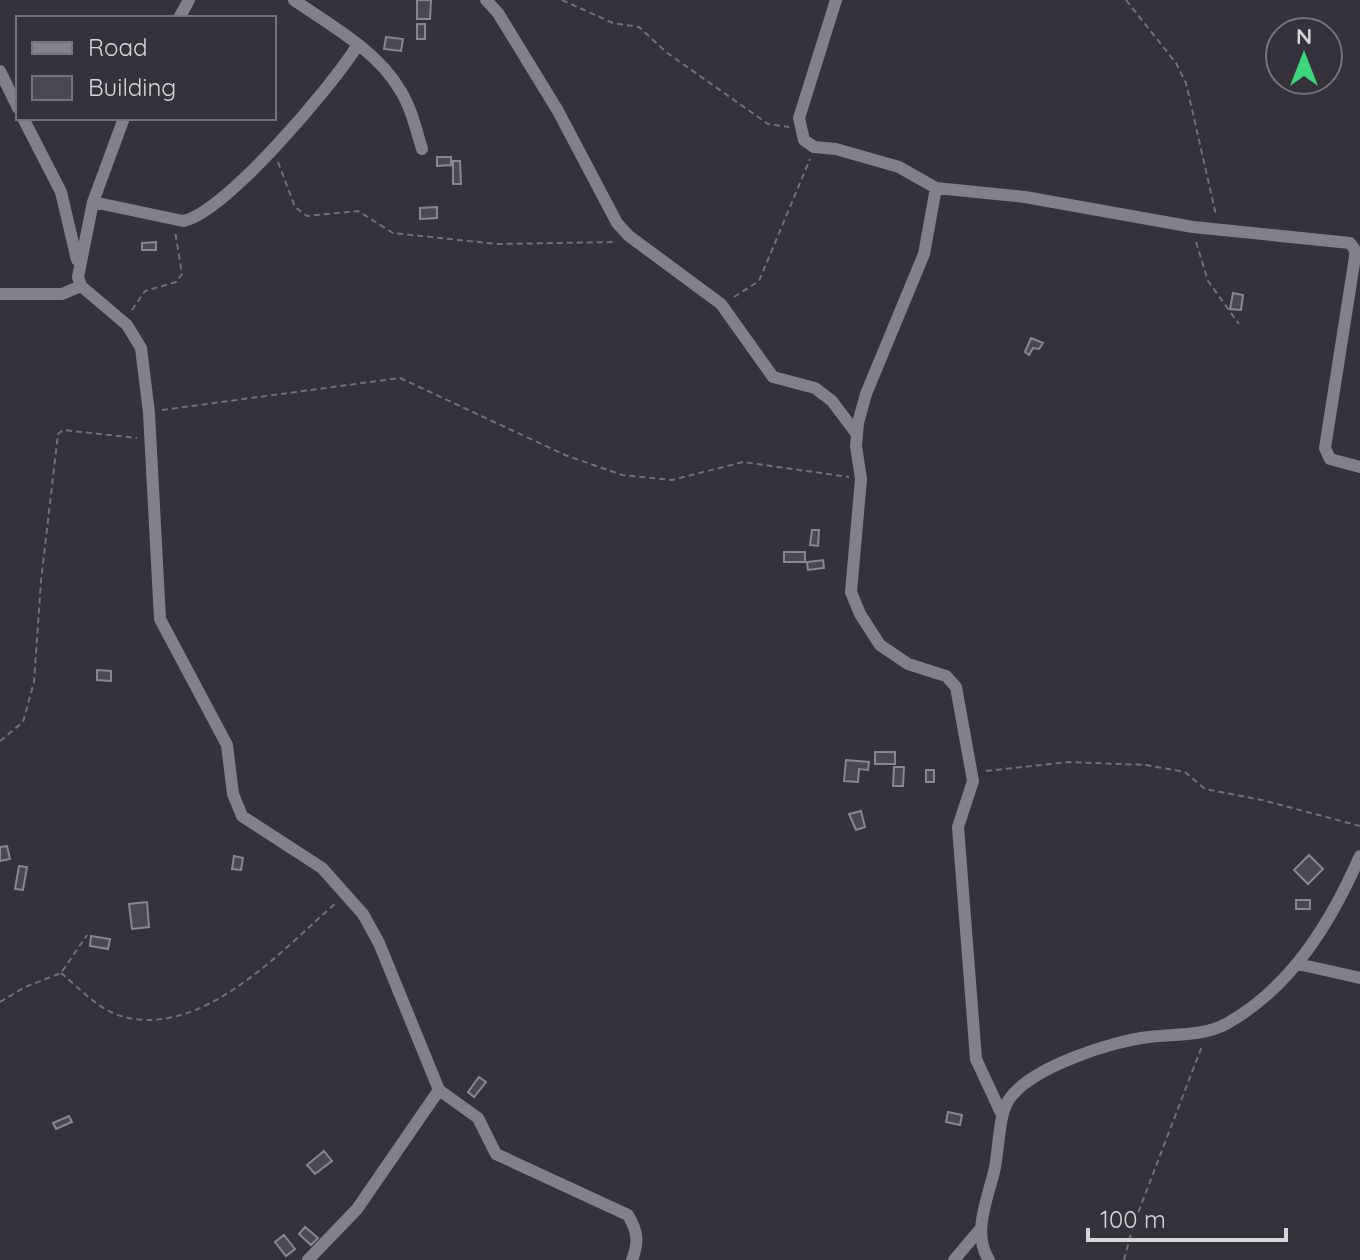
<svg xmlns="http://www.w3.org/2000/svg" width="1360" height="1260" font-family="Quicksand,sans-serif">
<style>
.building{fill:#4c4852;stroke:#8a8690;stroke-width:2}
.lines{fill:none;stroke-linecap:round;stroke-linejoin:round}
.path{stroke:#737077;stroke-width:2;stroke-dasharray:6 4;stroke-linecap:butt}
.street{stroke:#83808a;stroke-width:12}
</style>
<rect width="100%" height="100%" fill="#35323b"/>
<!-- building -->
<path class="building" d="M417 0H431L430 19H417Z
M417 24H425V39H417Z
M386 37 403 39 401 51 384 49Z
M437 157H451V165L437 166Z
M453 161H460L461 184H453Z
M437 207V218L420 219V208Z
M156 242V250H142V243Z
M1233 293 1243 295 1241 310 1230 309Z
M1031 338 1043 343 1039 349 1033 348 1029 355 1025 352Z
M812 530H819L818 546 810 545Z
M784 552H805V562H784Z
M823 560 824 568 808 570 807 562Z
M97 670 111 671V681L97 680Z
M875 752H895V764H875Z
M846 760 869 762 868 770 859 769 858 782 844 781Z
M894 767H904L903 786H893Z
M926 770H934V782H926Z
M861 811 865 827 856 830 849 814Z
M7 846 10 859 0 861V847Z
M1309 855 1323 869 1308 884 1294 870Z
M234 856 243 858 241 870 232 869Z
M19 866 27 867 23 890 15 889Z
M1296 900H1310V909H1296Z
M147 902 149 927 132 929 129 904Z
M91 936 110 939 108 949 90 946Z
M479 1077 486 1082 474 1097 468 1092Z
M948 1112 962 1115 960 1125 946 1122Z
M69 1116 72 1122 56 1129 53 1123Z
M324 1151 332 1161 315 1174 307 1165Z
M305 1227 318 1238 311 1245 299 1234Z
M284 1235 295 1249 286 1256 275 1242Z"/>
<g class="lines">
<!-- path -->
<path class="path" d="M562 0 613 23 639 27 666 52 768 124 789 127
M1126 0 1176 63 1186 83 1216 215
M278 162 295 207 307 216 358 211 393 233 497 244 617 242
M1196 242 1208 281 1239 324
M734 297 759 281 810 159
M132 310 145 291 176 282 182 274 175 231
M162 410 400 378 565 455 622 475 672 480 743 462 849 477
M0 741 23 722 34 682 41 581 58 434 63 430 137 438
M986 771 1068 762 1146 765 1185 772 1205 789 1262 800 1360 826
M61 973C78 987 99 1010 121 1016 202 1040 283 949 337 902
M0 1002 25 987 61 973 87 935
M1124 1260 1133 1226 1202 1046"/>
<!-- street -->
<path class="street" d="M294 0C330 25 378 51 400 90 411 107 416 129 422 149
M486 0 498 13 558 111 617 223 629 236 721 304 773 377 815 388 832 401 856 433
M836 0 799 118 804 140 814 147 836 149 899 167 936 188 1025 197 1193 227 1350 243 1355 250V257L1325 448 1330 459 1360 467
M179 18 189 0
M0 71 18 108
M23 118 61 192 77 260
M124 118 93 202 78 277 81 286 127 325 141 348 149 413 160 619 227 745 233 794 242 816 322 868 363 914 379 943 439 1090 478 1118 496 1154 628 1215C638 1232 639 1242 632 1260
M936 188 924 254 866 394 858 423 856 446 861 479 851 592 860 614 880 645 908 664 946 676 956 687 973 781 958 827 976 1059 1002 1115
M93 202 183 221C225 213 333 85 357 46
M0 294H62L81 286
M1298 964 1360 978
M308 1260 357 1209 439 1090
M954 1260 981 1228
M989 1260C972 1234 987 1200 994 1172 999 1152 998 1118 1008 1101 1028 1068 1112 1041 1149 1037 1174 1034 1204 1036 1226 1024 1292 987 1331 922 1360 856"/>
</g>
<!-- legend -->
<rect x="16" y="16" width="260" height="104" fill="#35323b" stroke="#76737b" stroke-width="2"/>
<rect x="32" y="42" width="40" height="12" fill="#83808a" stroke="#76737b" stroke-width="2"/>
<text x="88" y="56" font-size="24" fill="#d7d5da">Road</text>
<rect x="32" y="76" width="40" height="24" fill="#4c4852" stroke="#76737b" stroke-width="2"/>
<text x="88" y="96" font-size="24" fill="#d7d5da">Building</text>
<!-- north arrow -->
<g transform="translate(1304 56)"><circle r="38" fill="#35323b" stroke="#76737b" stroke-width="2"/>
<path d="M0-6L14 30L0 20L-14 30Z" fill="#3ed77d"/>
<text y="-12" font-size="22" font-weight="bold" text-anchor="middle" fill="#d7d5da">N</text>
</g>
<!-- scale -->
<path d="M1088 1228v12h198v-12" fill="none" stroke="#d7d5da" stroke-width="4"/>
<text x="1100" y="1228" font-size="24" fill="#d7d5da" stroke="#35323b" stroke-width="6" paint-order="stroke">100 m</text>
</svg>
